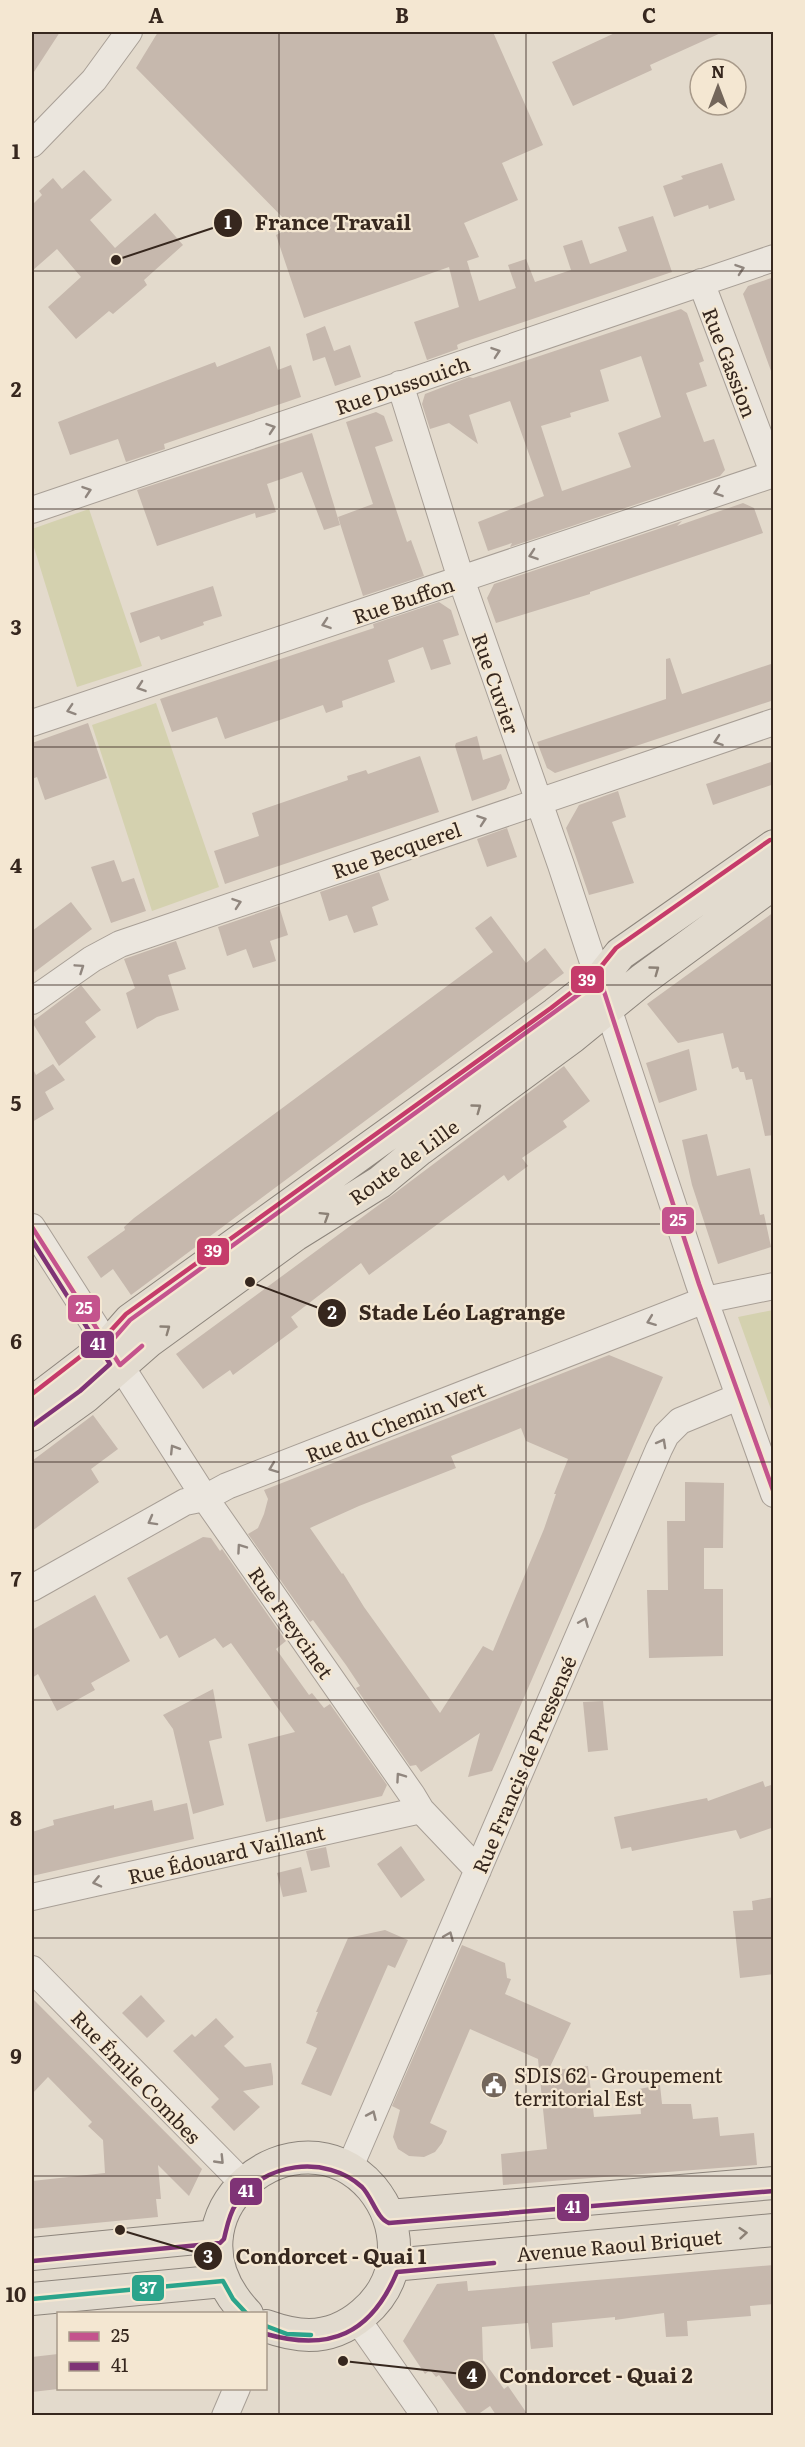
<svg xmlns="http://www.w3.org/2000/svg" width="805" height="2447" font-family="Literata,serif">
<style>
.green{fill:#d4d1af}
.building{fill:#c6b8ad;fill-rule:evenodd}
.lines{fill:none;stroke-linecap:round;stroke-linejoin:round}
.minor-casing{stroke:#a89f96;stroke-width:28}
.major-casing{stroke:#8d857c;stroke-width:34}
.minor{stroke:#ebe6de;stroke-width:26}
.major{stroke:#e2dbcf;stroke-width:32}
.bus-1-casing{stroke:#f4e7d2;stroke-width:9}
.bus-2-casing{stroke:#f4e7d2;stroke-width:9}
.bus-3-casing{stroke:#f4e7d2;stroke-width:9}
.bus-4-casing{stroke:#f4e7d2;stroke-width:9}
.bus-1{stroke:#c4538d;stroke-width:4.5}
.bus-2{stroke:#7f3376;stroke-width:4.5}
.bus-3{stroke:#c53b6a;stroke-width:4.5}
.bus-4{stroke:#2ba48b;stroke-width:4.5}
.oneway{stroke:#90867e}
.oneway2{stroke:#8c8176}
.grid{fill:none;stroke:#36271e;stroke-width:1.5;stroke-opacity:0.55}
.labels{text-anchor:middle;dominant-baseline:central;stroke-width:4.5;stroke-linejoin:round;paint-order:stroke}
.street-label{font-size:20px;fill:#36271e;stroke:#f4e7d2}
.poi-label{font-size:20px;fill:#36271e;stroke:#f4e7d2;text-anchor:start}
.leader{fill:none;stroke:#36271e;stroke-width:2}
.callout-dot{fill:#36271e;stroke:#f4e7d2;stroke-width:2}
.mark-label{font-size:18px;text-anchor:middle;font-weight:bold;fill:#fff}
.callout-label{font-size:21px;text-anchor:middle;font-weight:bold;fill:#36271e;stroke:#f4e7d2;stroke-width:4.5;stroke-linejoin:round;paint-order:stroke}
.line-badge{stroke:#f4e7d2;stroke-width:2}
.badge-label{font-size:16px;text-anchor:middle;font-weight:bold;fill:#fff}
.neatline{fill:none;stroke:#36271e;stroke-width:2}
.grid-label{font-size:20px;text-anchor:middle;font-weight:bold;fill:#36271e}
</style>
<rect width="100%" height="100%" fill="#e3dacc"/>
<!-- green -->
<path class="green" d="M89 509 142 666 77 687 32 541V529Z
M156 703 219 887 152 911 92 725Z
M773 1310H774L773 1415 738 1317Z"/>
<!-- building -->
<path class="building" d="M32 32H60L32 75Z
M158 32H493L543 145 502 163 518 200 464 223 479 257 467 261 479 301 516 288 508 265 526 259 535 282 571 270 563 246 582 240 590 264 627 251 618 227 653 216 672 272 461 343 457 345 458 349 427 360 414 322 459 307 449 267 304 318 276 235 292 227 136 68Z
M617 32H723L650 65 652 70 573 106 552 62Z
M722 163 735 200 709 209 708 205 674 217 663 186 683 179 681 176Z
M84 170 112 200 90 220 115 248 155 213 183 245 144 280 147 285 113 314 109 311 76 339 48 307 81 277 57 249 32 271V205L42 195 39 191 53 178 62 189Z
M774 277V371H771L743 294 748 286Z
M681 309 687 313 704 361 699 363 707 386 686 393 704 442 714 439 725 470 720 476 510 547 512 543 488 551 478 522 544 496 510 401 469 415 478 444 449 423 430 429 422 404 425 394 469 377 473 378ZM641 356 661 417 618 433 631 467 562 491 541 426 571 417 570 413 609 401 600 370Z
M325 326 334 351 350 345 361 377 335 386 325 357 313 361 306 334Z
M270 346 278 370 291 365 301 397 164 444 165 449 126 462 118 439 70 455 58 422 215 362 217 367Z
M376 412 384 416 393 441 375 447 407 542 411 540 424 576 363 596 338 517 373 504 346 422Z
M312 433 340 525 324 530 302 472 267 484 276 512 256 518 255 513 157 546 137 490Z
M743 503 754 508 763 533 590 592V594L496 623 487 598 494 584 682 521 677 526Z
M213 586 222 616 203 622 204 625 161 640 159 636 140 643 130 613Z
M439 602 451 610 459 635 443 640 451 664 431 670 423 647 388 660 395 682 342 701 343 707 326 713 323 705 225 739 217 717 172 732 160 699 374 628 373 624Z
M670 658 682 694 774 663V700L555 773 547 768 537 742 666 699V659Z
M88 723 107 778 45 800 37 777 32 779V743Z
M477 736 483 760 501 754 510 780 506 789 472 801 455 746 456 743Z
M420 756 439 812 225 884 214 851 259 836 252 813 348 780 347 776 366 770 368 774Z
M774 761V784L713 805 706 784Z
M618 791 626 817 612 822 634 883 589 895 566 828 579 805Z
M507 828 517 857 487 867 477 839Z
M114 860 122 882 134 878 146 911 111 923 91 867Z
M379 872 389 900 372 907 378 925 354 933 347 915 329 921 320 892Z
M71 902 92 929 32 974V931Z
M279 906 288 935 270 941 276 961 253 968 246 949 227 956 218 927Z
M774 912V1135L765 1136 752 1079 746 1080 744 1072H740L738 1067 732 1069 723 1033 678 1043 647 1004Z
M491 916 526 963 545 948 564 973 131 1295 113 1269 101 1278 87 1257 125 1230 124 1227 134 1218 493 952 475 928Z
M176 941 186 969 168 975 179 1010 157 1017 137 1029 126 993 135 988 124 959Z
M81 985 101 1010 85 1022 96 1037 59 1066 32 1022Z
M689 1049 697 1090 659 1103 646 1063Z
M53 1064 65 1080 45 1092 54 1109 32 1122V1067L36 1075Z
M564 1066 590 1101 563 1121 567 1127 522 1158 528 1166 508 1181 504 1175 369 1275 361 1263 291 1317 298 1327 233 1375 230 1370 203 1389 176 1354 391 1196Z
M707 1134 717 1176 750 1168 760 1215 764 1214 771 1247 718 1264 692 1185 682 1140Z
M609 1355 663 1377 497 1760 492 1771 468 1777 480 1733 421 1772 416 1765 410 1766 356 1688 360 1686 346 1665 313 1620 310 1622 248 1534 258 1528 264 1514 268 1499 264 1490ZM521 1428 526 1441 568 1459 554 1494H556L544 1529 493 1651 483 1646 440 1713 364 1607 343 1573 342 1574 310 1528 359 1506 456 1468 451 1456Z
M93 1415 118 1449 91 1469 99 1482 32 1531V1461Z
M685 1482 724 1483 723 1548H704V1589H723V1656L649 1658 647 1590H668L667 1521H685Z
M203 1537 211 1538 220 1551 222 1549 286 1641 276 1649 309 1695 312 1693 324 1708 330 1704 387 1785 382 1796 266 1822 248 1744 295 1732 231 1643 223 1648 215 1638 179 1658 167 1635 160 1639 127 1578Z
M95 1595 130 1661 91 1683 95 1690 57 1711 38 1674 32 1678V1630Z
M213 1689 222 1738 209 1741 224 1805 193 1814 173 1729 163 1715Z
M603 1701 608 1750 588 1752 583 1702Z
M763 1781 765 1787 774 1784V1827L740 1839 736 1830 632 1851 631 1847 621 1849 614 1817 707 1798 708 1801Z
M152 1800 154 1811 187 1803 194 1839 32 1876V1832L54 1825 53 1820 114 1805V1809Z
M401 1846 425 1880 401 1898 377 1864Z
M326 1847 330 1867 311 1871 306 1851Z
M301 1867 307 1892 283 1897 277 1873Z
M774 1897V1974L740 1978 733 1911 753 1910 752 1901Z
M385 1930 408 1940 395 1968 388 1965 331 2096 301 2084 317 2048 306 2043 318 2012H316L348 1938Z
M462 1945 505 1963 507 1978 511 1979 505 1994 571 2023 548 2071 588 2066 594 2117 641 2114 639 2089 660 2085 662 2104H691L693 2119 718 2117 720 2136 754 2133 757 2165 503 2185 501 2154 547 2149 538 2059 470 2029 430 2123 447 2131 442 2143 435 2152 424 2157 409 2156 398 2149 393 2137 400 2110 392 2106Z
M141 1995 165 2021 147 2038 122 2013Z
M32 1998 202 2169 189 2196 158 2165 161 2199H156L158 2217 32 2229V2181L105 2173 103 2140 88 2126 92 2122 48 2077 32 2094Z
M216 2018 234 2037 224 2046 245 2067 271 2063 273 2077V2085L243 2091 260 2107 234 2131 211 2107 219 2099 173 2051 192 2034 195 2037Z
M774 2265V2304L750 2306 751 2316 687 2321 688 2336 666 2337 664 2313 615 2320V2317L552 2323 553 2347 531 2349 528 2323 482 2327 483 2360 504 2389 508 2386 528 2415H496L490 2406 477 2415H468L439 2375 436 2377 430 2370 425 2374 403 2341 437 2284 467 2281 468 2291Z
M58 2354V2389L32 2392V2357Z"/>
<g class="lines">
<defs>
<path id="minor" d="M32 144 94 80 129 32
M701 282 774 475
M400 384 461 579 561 865 699 1284 774 1494
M32 510 774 258
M32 723 774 474
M32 1001 92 959 120 944 774 722
M32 1227 205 1498 412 1795 421 1810 478 1870
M32 1588 185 1502 205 1498 227 1486 705 1300 774 1286
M32 1897 421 1810
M32 1969 243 2183
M349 2169 659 1449 666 1435 680 1421 738 1397
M357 2319 425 2416
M225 2416 237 2388"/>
<path id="major" d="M32 1403 108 1345 130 1320 555 1014 600 979 620 954 774 846
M32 1435 85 1397 149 1341 295 1235 380 1182 420 1149 572 1037 642 980 774 883
M389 2216 774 2183
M32 2254 217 2236
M392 2265 774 2230
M32 2299 223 2281
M247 2314C153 2215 298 2102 372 2188 390 2210 397 2235 393 2264 386 2302 348 2335 309 2335 294 2335 280 2331 266 2326"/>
</defs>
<!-- minor casing -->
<use href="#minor" class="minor-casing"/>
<!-- major casing -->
<use href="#major" class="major-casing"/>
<!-- minor -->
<use href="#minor" class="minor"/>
<!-- major -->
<use href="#major" class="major"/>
<defs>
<path id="bus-1" d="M32 1227 120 1365 142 1346
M108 1345 130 1320 600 979 699 1284 774 1493"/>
<path id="bus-2" d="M32 1240 110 1364 80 1391 32 1426
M33 2261 220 2243 224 2239C227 2227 229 2214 236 2204 262 2162 326 2154 362 2187 372 2197 377 2219 389 2223L774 2191
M266 2334C330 2352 371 2334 397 2272L494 2263"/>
<path id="bus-3" d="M32 1394 103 1339 126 1314 551 1008 595 974 616 948 770 840"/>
<path id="bus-4" d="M32 2299 223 2281 233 2299 247 2314
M266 2326 287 2334 311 2335"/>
</defs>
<!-- bus-1 casing -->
<use href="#bus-1" class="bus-1-casing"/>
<!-- bus-2 casing -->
<use href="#bus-2" class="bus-2-casing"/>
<!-- bus-3 casing -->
<use href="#bus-3" class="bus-3-casing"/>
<!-- bus-4 casing -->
<use href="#bus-4" class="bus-4-casing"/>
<!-- bus-1 -->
<use href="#bus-1" class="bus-1"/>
<!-- bus-2 -->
<use href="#bus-2" class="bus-2"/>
<!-- bus-3 -->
<use href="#bus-3" class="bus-3"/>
<!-- bus-4 -->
<use href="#bus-4" class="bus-4"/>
</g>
<!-- one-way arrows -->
<defs><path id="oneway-chevron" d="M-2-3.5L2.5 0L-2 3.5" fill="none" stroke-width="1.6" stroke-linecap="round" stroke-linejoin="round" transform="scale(1.5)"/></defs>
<g class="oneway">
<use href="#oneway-chevron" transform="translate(740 269) rotate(-19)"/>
<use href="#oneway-chevron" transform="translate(496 352) rotate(-19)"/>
<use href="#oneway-chevron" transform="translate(271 428) rotate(-19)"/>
<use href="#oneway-chevron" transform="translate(87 491) rotate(-19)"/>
<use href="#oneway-chevron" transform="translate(718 492) rotate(161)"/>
<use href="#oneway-chevron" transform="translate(533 555) rotate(161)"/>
<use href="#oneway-chevron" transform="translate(326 624) rotate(161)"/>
<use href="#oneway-chevron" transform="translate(141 687) rotate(161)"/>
<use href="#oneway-chevron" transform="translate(71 710) rotate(162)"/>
<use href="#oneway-chevron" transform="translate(718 741) rotate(161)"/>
<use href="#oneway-chevron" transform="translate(482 820) rotate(-19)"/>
<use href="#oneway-chevron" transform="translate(237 903) rotate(-19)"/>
<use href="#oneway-chevron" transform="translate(80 968) rotate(-34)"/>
<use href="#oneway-chevron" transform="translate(651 1321) rotate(159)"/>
<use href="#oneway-chevron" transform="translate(662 1443) rotate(-61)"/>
<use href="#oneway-chevron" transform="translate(174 1449) rotate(-122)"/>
<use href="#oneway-chevron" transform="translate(273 1468) rotate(159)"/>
<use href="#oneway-chevron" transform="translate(152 1521) rotate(151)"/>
<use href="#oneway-chevron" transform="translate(241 1548) rotate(-125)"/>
<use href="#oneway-chevron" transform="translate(584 1622) rotate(-67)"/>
<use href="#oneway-chevron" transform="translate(400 1777) rotate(-125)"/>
<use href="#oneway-chevron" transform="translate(97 1882) rotate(167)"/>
<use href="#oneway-chevron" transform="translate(449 1936) rotate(-67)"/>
<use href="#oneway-chevron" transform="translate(372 2115) rotate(-66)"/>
<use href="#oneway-chevron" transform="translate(220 2160) rotate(46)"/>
</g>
<g class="oneway2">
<use href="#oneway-chevron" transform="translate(655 970) rotate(-36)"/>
<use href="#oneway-chevron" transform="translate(477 1108) rotate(-36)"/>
<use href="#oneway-chevron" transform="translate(325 1216) rotate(-32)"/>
<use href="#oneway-chevron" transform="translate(166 1329) rotate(-36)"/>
<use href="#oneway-chevron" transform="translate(743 2233) rotate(-5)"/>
</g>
<!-- grid -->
<path class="grid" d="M279 32V2416M526 32V2416M32 271H774M32 509H774M32 747H774M32 985H774M32 1224H774M32 1462H774M32 1700H774M32 1938H774M32 2176H774"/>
<!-- icons -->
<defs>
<symbol id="civic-disc" viewBox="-11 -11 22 22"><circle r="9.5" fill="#73665b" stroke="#f4e7d2"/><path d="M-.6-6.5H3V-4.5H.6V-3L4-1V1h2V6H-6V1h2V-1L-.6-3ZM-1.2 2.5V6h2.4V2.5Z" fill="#fff"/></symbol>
</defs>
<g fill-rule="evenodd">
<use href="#civic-disc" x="479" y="2070" width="30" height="30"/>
</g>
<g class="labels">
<!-- street labels -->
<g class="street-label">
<text transform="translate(731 362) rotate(69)">Rue Gassion</text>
<text transform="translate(402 384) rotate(-19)">Rue Dussouich</text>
<text transform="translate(403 599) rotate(-19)">Rue Buffon</text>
<text transform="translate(497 683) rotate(71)">Rue Cuvier</text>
<text transform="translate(396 849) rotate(-19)">Rue Becquerel</text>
<text transform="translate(403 1161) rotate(-36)">Route de Lille</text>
<text transform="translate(395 1421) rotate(-21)">Rue du Chemin Vert</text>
<text transform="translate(292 1622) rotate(55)">Rue Freycinet</text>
<text transform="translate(523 1764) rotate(-67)">Rue Francis de Pressensé</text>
<text transform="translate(226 1853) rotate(-13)">Rue Édouard Vaillant</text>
<text transform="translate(137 2076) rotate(46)">Rue Émile Combes</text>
<text transform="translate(619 2244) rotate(-5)">Avenue Raoul Briquet</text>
</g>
<!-- poi labels -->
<g class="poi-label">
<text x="514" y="2074">SDIS 62 - Groupement<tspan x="514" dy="23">territorial Est</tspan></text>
</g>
</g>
<!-- callouts -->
<path class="leader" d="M116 260L228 223M250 1282L332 1313M120 2230L208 2256M343 2361L472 2375"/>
<g class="callout-dot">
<circle cx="116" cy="260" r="6"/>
<circle cx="250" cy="1282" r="6"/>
<circle cx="120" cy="2230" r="6"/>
<circle cx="343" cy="2361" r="6"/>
<circle cx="228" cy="223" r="15"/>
<circle cx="332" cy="1313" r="15"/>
<circle cx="208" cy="2256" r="15"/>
<circle cx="472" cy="2375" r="15"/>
</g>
<g class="mark-label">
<text x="228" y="229">1</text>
<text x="332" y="1319">2</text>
<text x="208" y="2263">3</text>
<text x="472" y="2382">4</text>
</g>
<g class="callout-label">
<text x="333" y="230">France Travail</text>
<text x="462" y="1320">Stade Léo Lagrange</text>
<text x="331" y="2264">Condorcet - Quai 1</text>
<text x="596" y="2383">Condorcet - Quai 2</text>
</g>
<g class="line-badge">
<rect x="570" y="965" width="35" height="29" rx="6" fill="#c53b6a"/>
<rect x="661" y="1206" width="34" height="29" rx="6" fill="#c4538d"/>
<rect x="196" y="1237" width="34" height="29" rx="6" fill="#c53b6a"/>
<rect x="67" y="1294" width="34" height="29" rx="6" fill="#c4538d"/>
<rect x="80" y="1330" width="35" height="29" rx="6" fill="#7f3376"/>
<rect x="229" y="2177" width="34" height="29" rx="6" fill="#7f3376"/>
<rect x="556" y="2193" width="34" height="29" rx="6" fill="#7f3376"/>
<rect x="131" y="2274" width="34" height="28" rx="6" fill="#2ba48b"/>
</g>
<g class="badge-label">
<text x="587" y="986">39</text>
<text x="678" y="1226">25</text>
<text x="213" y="1257">39</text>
<text x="84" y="1314">25</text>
<text x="98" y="1350">41</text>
<text x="246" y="2197">41</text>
<text x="573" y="2213">41</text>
<text x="148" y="2294">37</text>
</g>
<!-- border -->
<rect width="805" height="2447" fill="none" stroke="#f4e7d2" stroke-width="66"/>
<!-- legend -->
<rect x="57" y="2312" width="210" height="78" fill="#f4e7d2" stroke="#a89a8a" stroke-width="1.5"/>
<rect x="69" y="2332" width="30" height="9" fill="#c4538d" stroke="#a89a8a" stroke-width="1.5"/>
<text x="111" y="2342" font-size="18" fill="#36271e">25</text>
<rect x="69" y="2362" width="30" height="9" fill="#7f3376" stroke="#a89a8a" stroke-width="1.5"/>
<text x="111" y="2372" font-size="18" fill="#36271e">41</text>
<!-- north arrow -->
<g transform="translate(718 87)"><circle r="28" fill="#f4e7d2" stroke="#a89a8a" stroke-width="1.5"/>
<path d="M0-4.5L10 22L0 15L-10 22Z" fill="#73665b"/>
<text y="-9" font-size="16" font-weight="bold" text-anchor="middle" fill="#36271e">N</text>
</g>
<rect x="33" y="33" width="739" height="2381" class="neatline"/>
<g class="grid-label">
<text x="156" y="23">A</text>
<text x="402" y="23">B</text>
<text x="649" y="23">C</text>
<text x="16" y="159">1</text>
<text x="16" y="397">2</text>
<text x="16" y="635">3</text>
<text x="16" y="873">4</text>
<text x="16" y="1111">5</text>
<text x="16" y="1349">6</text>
<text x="16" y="1587">7</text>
<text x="16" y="1826">8</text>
<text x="16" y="2064">9</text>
<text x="16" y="2302">10</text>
</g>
</svg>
